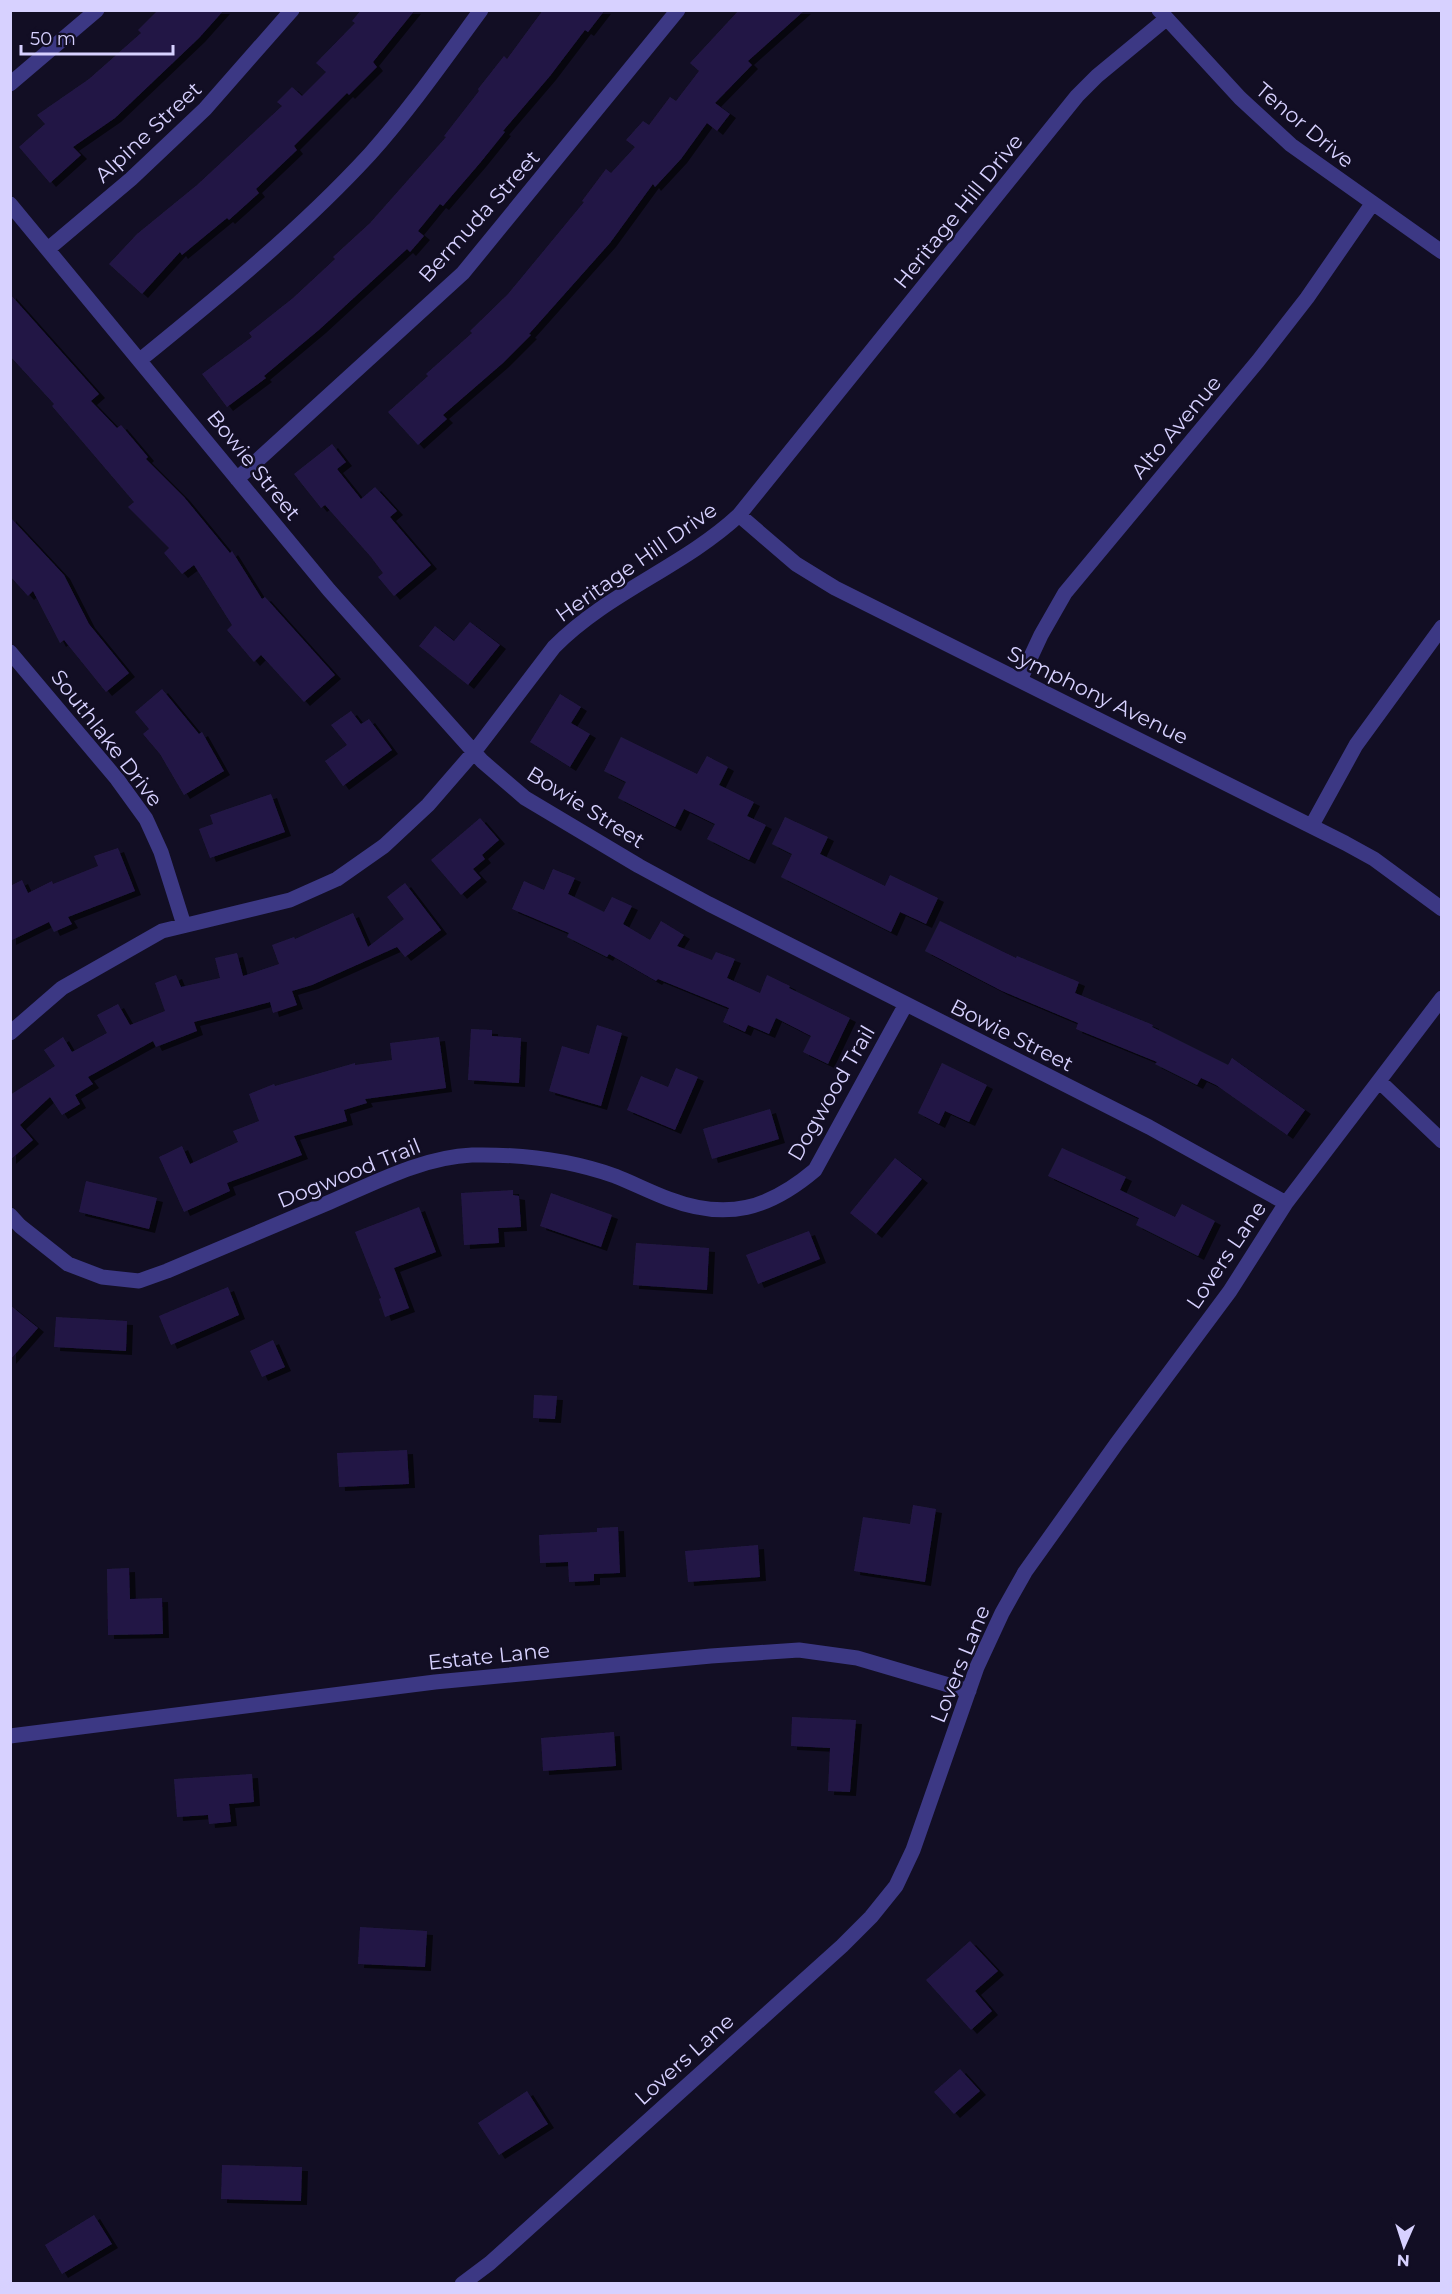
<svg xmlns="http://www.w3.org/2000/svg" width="1452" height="2294" font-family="Montserrat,sans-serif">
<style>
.building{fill:#231945;filter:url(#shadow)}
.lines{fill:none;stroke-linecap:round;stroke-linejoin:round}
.minor{stroke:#3c3884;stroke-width:15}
.labels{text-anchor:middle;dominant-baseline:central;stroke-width:5;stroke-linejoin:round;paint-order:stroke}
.street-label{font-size:21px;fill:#d7d1ff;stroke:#120e24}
</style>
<defs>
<filter id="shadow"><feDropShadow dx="6" dy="4" stdDeviation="0" flood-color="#0009"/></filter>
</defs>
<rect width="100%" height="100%" fill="#120e24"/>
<!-- building -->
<path class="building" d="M158 10H224L199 38 115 118 73 147 81 155 50 183 19 147 45 124 37 115 89 79 141 33 138 30Z
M361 10H415L373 62 377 67 349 95 347 93 294 146 297 150 256 189 259 193 229 220 227 218 182 255 180 252 142 294 109 264 137 234 197 185 282 106 277 102 292 87 302 96 326 72 316 63 355 23 352 21Z
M543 10H605L588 32 585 30 550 76 503 131 505 132 480 163 443 206 440 204 418 231 424 236 410 252 407 249 320 329 264 376 266 378 227 407 202 374 252 337 249 333 293 298 335 259 333 257 370 223 446 137 444 136 479 91 478 89 504 56 507 59Z
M739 10H805L748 61 752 65 715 103 730 114 717 131 707 123 681 159 655 187 653 184 610 243 529 334 531 335 503 363 443 415 447 419 418 445 388 412 428 376 426 374 472 333 470 331 508 294 584 202 582 201 606 169 611 173 635 147 626 140 643 121 649 125 670 97 676 101 699 71 690 63Z
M10 294 99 394 91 401 117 428 121 425 148 457 146 459 184 497 230 553 232 551 262 599 265 597 335 675 304 702 261 655 254 662 227 630 232 625 194 565 182 574 164 553 169 548 128 507 134 502 52 406 54 404 10 356Z
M332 444 346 462 337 469 361 499 375 487 397 511 390 517 431 565 394 596 378 577 383 573 371 557 325 505 321 508 294 474Z
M10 517 64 575 89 624 129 673 106 692 64 640 60 643 33 591 28 596 10 576Z
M470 622 500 645 468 685 419 646 435 626 454 641Z
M162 689 199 734 202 732 224 771 184 795 160 754 143 734 149 729 135 712Z
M560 694 581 707 571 723 590 734 570 767 530 742Z
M351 711 361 724 369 719 392 750 343 786 325 761 347 745 331 725Z
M621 737 697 774 707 756 728 767 719 785 754 802 747 816 766 825 749 860 707 839 715 824 684 809 675 827 618 798 626 782 604 771Z
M271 794 285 832 210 858 199 829 213 824 210 815Z
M785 817 828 837 820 854 885 886 890 875 938 898 926 924 900 912 891 932 781 877 792 854 772 844Z
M480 818 499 840 482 855 485 859 473 869 481 878 461 895 431 860Z
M118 848 135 891 68 917 72 924 54 932 49 922 10 941V886L22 880 28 893 52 881 53 884 98 866 94 856Z
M553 869 575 878 568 894 604 912 612 897 632 906 623 924 650 940 661 921 684 935 677 946 712 960 716 952 735 959 727 978 760 993 767 975 790 986 789 988 850 1018 828 1064 803 1052 811 1036 776 1018 769 1034 748 1025 745 1032 723 1022 729 1008 658 979 656 981 609 954 607 957 567 937 569 933 512 909 524 881 544 890Z
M405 883 441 930 405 957 397 947 312 985 292 991 297 1005 273 1013 270 1002 194 1022 197 1031 156 1047 153 1041 88 1077 93 1084 75 1095 80 1104 62 1115 50 1097 20 1125 33 1140 10 1160V1095L55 1066 44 1050 63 1037 72 1052 107 1033 97 1015 118 1004 130 1025 165 1011 155 983 176 975 181 987 220 978 215 958 237 953 243 976 279 964 272 945 294 937 295 939 353 913 368 947 404 919 387 897Z
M940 921 1016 958 1017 956 1079 982 1075 993 1153 1025 1152 1027 1228 1065 1232 1058 1305 1110 1287 1135 1216 1085 1201 1078 1197 1085 1155 1064 1157 1062 1076 1029 1078 1023 1002 991 925 951Z
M597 1025 622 1033 601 1106 549 1091 562 1046 589 1054Z
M471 1029 492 1030V1036L521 1038 519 1083 468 1080Z
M439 1037 446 1088 365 1099 367 1103 344 1110 347 1121 294 1136 302 1155 227 1183 230 1191 184 1212 159 1157 182 1146 190 1164 238 1142 233 1131 259 1121 249 1094 274 1084 275 1086 355 1063V1065L392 1060 390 1043Z
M942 1063 987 1085 969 1122 945 1111 939 1124 918 1113Z
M676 1068 698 1077 675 1130 627 1110 641 1076 668 1087Z
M770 1109 779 1139 712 1159 703 1129Z
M1062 1148 1126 1177 1120 1190 1175 1217 1182 1204 1215 1221 1198 1256 1136 1225 1139 1218 1048 1176Z
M895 1158 922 1179 876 1234 850 1213Z
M86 1181 157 1198 149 1229 79 1212Z
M513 1190V1195L519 1196 521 1227 498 1228 499 1243 464 1245 461 1193Z
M551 1193 612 1215 601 1247 540 1226Z
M419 1207 436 1252 394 1268 409 1308 385 1317 379 1299 381 1298 355 1232Z
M809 1231 820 1259 758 1284 746 1255Z
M636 1243 709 1248 707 1290 633 1285Z
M228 1287 239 1315 171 1345 159 1316Z
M10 1305 38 1328 10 1360Z
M56 1317 127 1321 126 1351 54 1347Z
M273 1340 285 1367 262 1377 250 1351Z
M534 1395 557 1396 555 1419 533 1418Z
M407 1450 409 1484 339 1487 337 1453Z
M913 1505 936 1509 925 1582 854 1571 863 1517 910 1524Z
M618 1527 620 1573 594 1574V1581L569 1582 568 1562 540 1563 539 1535 597 1532V1528Z
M758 1545 760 1577 688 1582 685 1551Z
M129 1568 130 1599 162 1598 163 1634 108 1635 107 1569Z
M792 1717 856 1720 850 1792 828 1791 830 1748 791 1746Z
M614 1732 616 1766 543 1771 541 1738Z
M252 1774 254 1802 229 1804 231 1822 209 1824 208 1815 177 1817 174 1779Z
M360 1927 427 1931 425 1967 358 1964Z
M970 1941 998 1971 975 1991 992 2011 971 2030 926 1980Z
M960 2069 980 2091 954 2114 934 2092Z
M527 2091 548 2124 499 2155 478 2123Z
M222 2165 302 2167 301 2201 221 2199Z
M94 2215 112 2244 62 2274 45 2245Z"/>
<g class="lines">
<!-- minor -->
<path class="minor" d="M1159 10 1240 98 1291 145 1442 252
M10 84 97 10
M10 204 329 590 482 761 525 798 639 866 709 904 1149 1127 1286 1203
M48 249 131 179 205 109 292 10
M140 360C220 295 300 230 370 154 410 109 445 59 481 10
M237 479 463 273 678 10
M739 515 796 564 835 588 1345 843 1374 859 1442 909
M10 652 117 779 146 819 161 852 184 925
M1020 680 1041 635 1065 593 1258 361 1307 298 1372 204
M1312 825 1356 745 1442 627
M10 1033 62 988 162 931 290 900 337 879 384 846 428 805 474 752 554 647C608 592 683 567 739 515L1077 96 1097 76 1166 19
M1379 1081 1442 1141
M10 1215 20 1226 68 1264 102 1277 139 1281 167 1271C222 1248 276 1225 330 1202 374 1183 423 1157 472 1155 519 1154 570 1160 615 1176 633 1183 650 1192 669 1199 727 1221 769 1209 815 1170L906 1004
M10 1736 435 1682 711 1656 799 1650 857 1658 969 1691
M462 2284 490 2263 842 1946 871 1917 896 1886 913 1850 977 1667 1002 1613 1025 1572 1117 1443 1230 1291 1286 1203 1442 998"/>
</g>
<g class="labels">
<!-- street labels -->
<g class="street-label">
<text transform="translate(1305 125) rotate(40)">Tenor Drive</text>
<text transform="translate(148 132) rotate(-43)">Alpine Street</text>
<text transform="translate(958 211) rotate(-51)">Heritage Hill Drive</text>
<text transform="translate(479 216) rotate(-48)">Bermuda Street</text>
<text transform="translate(1176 427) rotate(-50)">Alto Avenue</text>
<text transform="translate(254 465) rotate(51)">Bowie Street</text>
<text transform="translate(636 562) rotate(-35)">Heritage Hill Drive</text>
<text transform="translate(1098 695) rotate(26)">Symphony Avenue</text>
<text transform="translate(107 738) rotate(52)">Southlake Drive</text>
<text transform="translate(586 807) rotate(32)">Bowie Street</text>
<text transform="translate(1012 1035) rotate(27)">Bowie Street</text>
<text transform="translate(831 1093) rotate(-60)">Dogwood Trail</text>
<text transform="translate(349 1173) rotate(-22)">Dogwood Trail</text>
<text transform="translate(1226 1255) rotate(-56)">Lovers Lane</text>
<text transform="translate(489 1656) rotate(-6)">Estate Lane</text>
<text transform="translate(960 1664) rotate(-68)">Lovers Lane</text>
<text transform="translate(684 2059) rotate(-42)">Lovers Lane</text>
</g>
</g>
<!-- border -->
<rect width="1452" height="2294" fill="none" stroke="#d7d1ff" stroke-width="24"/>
<!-- north arrow -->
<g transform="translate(1404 2246) rotate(183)" stroke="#120e24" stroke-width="4.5" paint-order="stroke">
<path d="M0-4.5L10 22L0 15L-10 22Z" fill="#d7d1ff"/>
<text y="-9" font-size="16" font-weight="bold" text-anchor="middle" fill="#d7d1ff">N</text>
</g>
<!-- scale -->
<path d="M21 45v9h152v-9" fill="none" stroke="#d7d1ff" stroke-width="3"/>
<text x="30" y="45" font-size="18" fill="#d7d1ff" stroke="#120e24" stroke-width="4.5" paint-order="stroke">50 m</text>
</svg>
